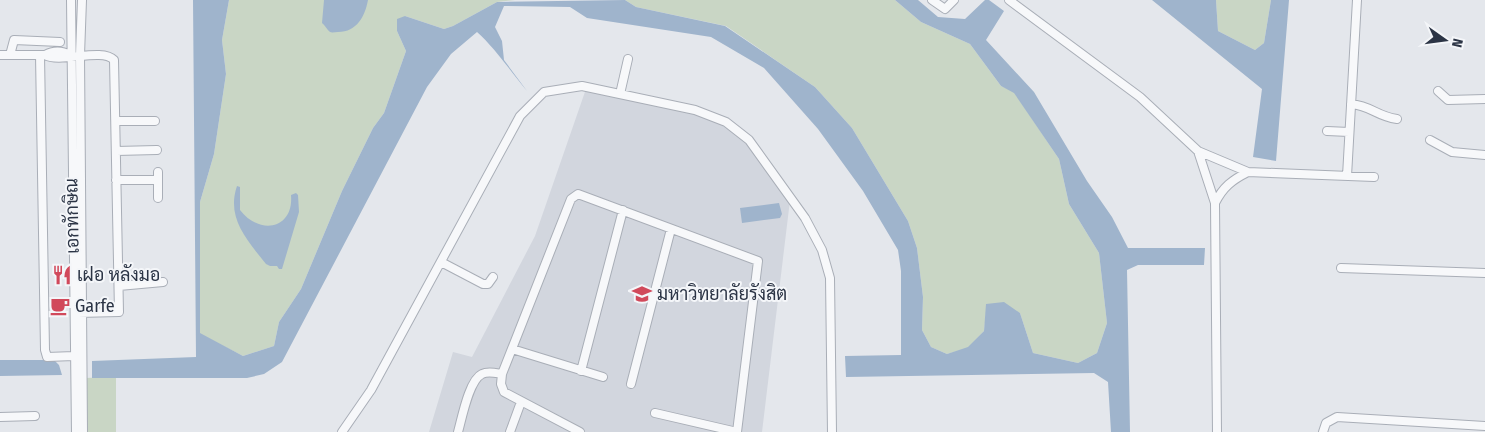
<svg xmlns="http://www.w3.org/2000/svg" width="1485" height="432" font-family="'Fira Sans Condensed',Sarabun,sans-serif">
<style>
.built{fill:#d2d6de}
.green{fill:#c9d6c5}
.water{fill:#9fb4cc}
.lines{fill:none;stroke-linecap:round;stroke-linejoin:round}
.street-casing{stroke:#a9aeb7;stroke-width:10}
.street{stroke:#f7f8fa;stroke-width:8}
.labels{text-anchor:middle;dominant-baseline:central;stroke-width:4;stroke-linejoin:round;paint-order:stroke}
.street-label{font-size:18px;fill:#2b3445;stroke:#f4f6f9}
.poi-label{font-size:18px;fill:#2b3445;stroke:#f4f6f9;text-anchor:start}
</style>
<rect width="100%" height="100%" fill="#e4e7ec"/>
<!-- built -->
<path class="built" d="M587 86 727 121 791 192 762 432H429L453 352 472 357 535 236Z"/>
<!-- green -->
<path class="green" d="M229 0H515L497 2 453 26 444 29 405 16 397 31 406 51 384 113 373 128 342 191 301 289 279 322 274 346 243 356 200 334V202L214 154 226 74 222 40Z
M625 0H895L921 22 970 44 1001 86 1014 92 1059 159 1069 204 1099 253 1107 323 1097 353 1078 363 1033 353 1020 313 987 304 984 331 968 348 947 354 931 347 922 330 923 297 917 248 908 221 852 128 815 87 726 26 636 7Z
M1216 0H1271L1264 43 1255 50 1218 31Z
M116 377V432H85L84 378Z"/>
<!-- water -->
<path class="water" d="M193 0H229L222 40 226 74 214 154 200 202V333L243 356 274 346 279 322 301 289 342 191 373 128 384 113 406 51 397 31V19L405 16 444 29 453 26 497 2 625 0 636 7 725 26 815 87 852 128 908 221 917 248 923 297 922 330 931 347 947 354 968 347 984 331 986 304 1004 302 1020 313 1033 353 1078 363 1097 353 1107 323 1099 253 1069 204 1059 159 1014 93 1001 86 970 44 921 22 895 0H918L938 17 965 19 985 0H989L1004 11 986 40 1034 92 1087 181 1112 217 1128 248H1205L1204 265H1138L1127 270 1130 432H1111L1108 382 1094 373 846 377 845 356 901 355V271L898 250 863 191 818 129 764 68 711 37 587 18 570 7 504 6 495 27 502 41 504 60 527 91C511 72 495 48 477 32L451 54 427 87 282 362 264 374 247 378H92V361L196 357Z
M324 0H368C365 16 357 32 338 32 335 32 332 33 330 32 327 30 325 25 322 23Z
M1152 0H1216L1218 31 1255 50 1264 43 1271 0H1289L1276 161 1253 157 1262 89Z
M237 186 240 187V210C260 236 294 229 291 195L296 193 298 195 299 212 282 269H279L277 266H270L266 264C247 240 226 218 237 186Z
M779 203 782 214 780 218 742 223 740 208Z
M0 360H54L59 365 62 375 0 376Z"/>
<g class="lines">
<defs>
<path id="street" d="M71 0 76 432
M82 0 80 55 83 432
M932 0 945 9 954 0
M1009 0 1140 97 1198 151 1248 172
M0 55H45C60 64 102 47 114 60L119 312 78 313
M10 55 14 40 60 42
M40 55 45 350 47 357 74 356
M45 55C54 50 61 50 70 55
M1438 91 1448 100 1485 99
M620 94 628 59
M1351 104C1372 106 1376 116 1397 119
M116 121H155
M1327 131 1349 132
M1430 140 1452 152 1485 155
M116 151 157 150
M1198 151 1215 203
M158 172V198
M1347 176 1357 0
M116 180H158
M441 262 483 284H488L493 277
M1341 268 1485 273
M119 286 163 282
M512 349 603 377
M581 371 623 210
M631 384 671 229
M655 413 737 432
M0 417 35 416
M342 432 371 390 520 116 544 92 582 86 695 110 726 122 749 140 805 218 822 250 830 278 832 432
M458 432C462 418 469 380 482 374 488 371 495 373 502 374
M510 432 521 402
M580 432 504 392 501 384 502 374 571 199 578 194 758 261 737 432
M1217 432 1215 203C1223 187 1232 180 1248 172L1374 177
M1323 432 1326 423 1337 417 1485 426"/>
</defs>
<!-- street casing -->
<use href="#street" class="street-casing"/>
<!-- street -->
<use href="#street" class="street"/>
</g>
<!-- icons -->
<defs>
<symbol id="restaurant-bare" viewBox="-9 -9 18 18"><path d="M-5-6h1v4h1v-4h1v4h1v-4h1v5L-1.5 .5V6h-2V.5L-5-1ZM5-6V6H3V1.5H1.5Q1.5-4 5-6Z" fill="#d1495b" stroke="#f4f6f9" stroke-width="2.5" paint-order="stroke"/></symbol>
<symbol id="university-bare" viewBox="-9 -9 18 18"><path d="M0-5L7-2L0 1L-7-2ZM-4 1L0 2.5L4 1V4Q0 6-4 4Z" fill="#d1495b" stroke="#f4f6f9" stroke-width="2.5" paint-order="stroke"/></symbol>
<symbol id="cafe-bare" viewBox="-9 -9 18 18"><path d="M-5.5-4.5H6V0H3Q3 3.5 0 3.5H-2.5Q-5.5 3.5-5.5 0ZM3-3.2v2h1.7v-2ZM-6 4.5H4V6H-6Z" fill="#d1495b" stroke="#f4f6f9" stroke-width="2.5" paint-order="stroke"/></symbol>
</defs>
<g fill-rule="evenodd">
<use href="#restaurant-bare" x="48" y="261" width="28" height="28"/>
<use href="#university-bare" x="628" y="280" width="28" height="28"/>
<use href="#cafe-bare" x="46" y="292" width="28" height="28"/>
</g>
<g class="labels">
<!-- street labels -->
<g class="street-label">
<text transform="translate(72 216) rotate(-91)">เอกทักษิณ</text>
</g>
<!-- poi labels -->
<g class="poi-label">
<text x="77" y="275">เฝอ หลังมอ</text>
<text x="657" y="294">มหาวิทยาลัยรังสิต</text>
<text x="75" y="306">Garfe</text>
</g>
</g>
<!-- north arrow -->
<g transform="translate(1445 40) rotate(104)" stroke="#f4f6f9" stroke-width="4" paint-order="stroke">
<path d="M0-4L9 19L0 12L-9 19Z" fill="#2b3445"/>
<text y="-8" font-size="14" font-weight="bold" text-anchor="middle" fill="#2b3445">N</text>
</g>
</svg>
